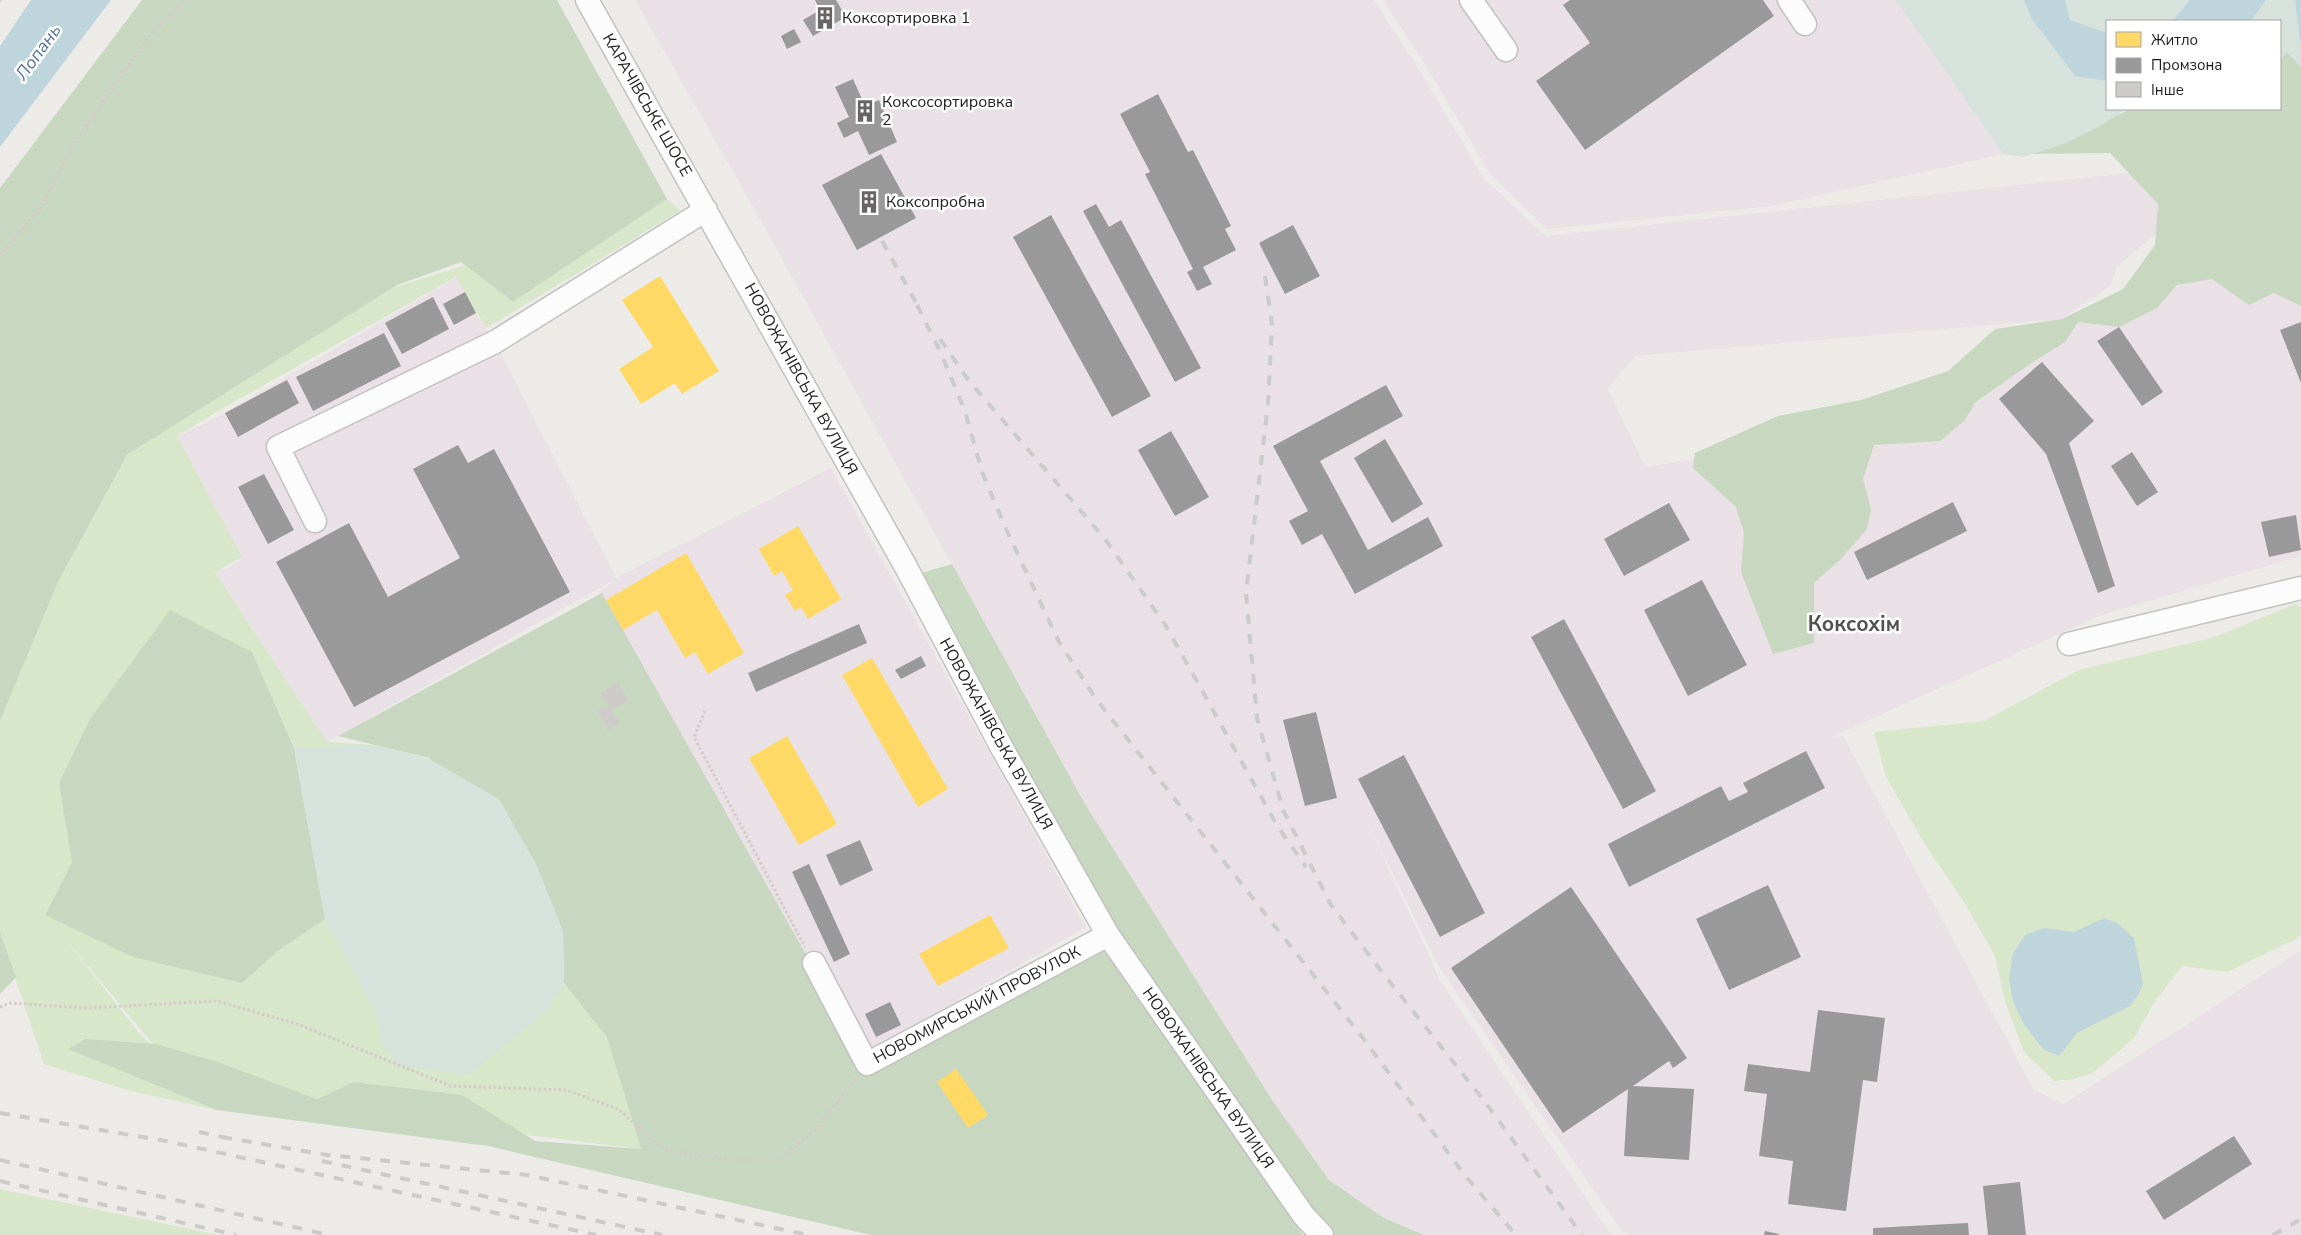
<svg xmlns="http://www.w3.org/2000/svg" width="2301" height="1235" font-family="'Nunito Sans',sans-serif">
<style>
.industrial{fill:#e9e1e5}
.grass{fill:#d8e6ca;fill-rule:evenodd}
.forest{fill:#c8d8c0}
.wetland{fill:#d7e2dc}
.water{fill:#bfd5dc}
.homes{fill:#ffd966}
.industry{fill:#999}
.building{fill:#cdccc9}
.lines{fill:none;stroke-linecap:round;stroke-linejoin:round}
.minor-casing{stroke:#c2c2c0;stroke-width:25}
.path{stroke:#d5cac8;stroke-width:3;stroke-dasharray:2.5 2.5;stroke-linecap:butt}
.minor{stroke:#fcfcfc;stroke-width:22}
.rail{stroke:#cbcbca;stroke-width:4;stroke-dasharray:10 10;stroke-linecap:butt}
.labels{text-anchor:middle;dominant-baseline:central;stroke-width:5;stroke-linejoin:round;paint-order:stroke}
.poi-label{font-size:16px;fill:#1f1f1f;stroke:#fff;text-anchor:start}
.street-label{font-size:16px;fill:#1f1f1f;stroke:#fff}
.water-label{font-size:18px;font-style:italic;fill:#54749c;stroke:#fff}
.district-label{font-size:21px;font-weight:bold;fill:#525252;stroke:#fff}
</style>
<rect width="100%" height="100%" fill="#ecebe8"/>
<!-- industrial -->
<path class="industrial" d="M635 0H1374L1420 71 1484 179 1546 236 2176 168 2173 220 2116 267 2111 285 2062 319 1635 356 1608 388 1645 467 1960 417 2078 322 2268 254 2301 229V556L2099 616 1829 738 1843 736 2034 1090 2064 1104 2301 950V1235H1631L1622 1231 1439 967 1364 815 1441 982 1611 1235H1424L1384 1218 1329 1180 1232 1044 1090 813 751 203Z
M1383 0H1896L2003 154 1771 206 1547 229 1490 174 1426 66Z
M457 277 476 313 495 342 616 578 831 468 1086 927 844 1065 594 597 614 580 327 742 215 571 229 568 242 557 177 437 225 413Z"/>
<!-- grass -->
<path class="grass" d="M667 199 680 211 486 328 456 277 225 407 177 436 242 557 215 572 327 742 376 745 370 753 331 757 294 748 252 652 59 783 72 862 45 914 325 919 389 1010 554 977 612 1020 641 1149 359 1114 170 1063 217 1110 131 1091 44 1064 0 932V721L58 582 127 455 392 288 465 265 513 302ZM66 940 163 1056 140 1034Z
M2295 604 2301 607V934L2296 939 2227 972 2182 966 2153 1004 2134 1038 2093 1073 2073 1079 2054 1081 2024 1052 2005 1001 1995 956 1966 905 1926 846 1886 777 1874 732 1984 721 2079 670 2215 637Z
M0 1189 218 1235H0Z"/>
<!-- forest -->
<path class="forest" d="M142 0H557L667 199 513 302 461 262 397 285 127 455 58 582 0 721V188Z
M2287 52 2301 67V306L2274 293 2249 305 2212 279 2177 285 2157 308 2119 327 2078 322 2065 342 2030 364 1976 402 1964 421 1940 441 1874 445 1863 479 1871 509 1867 529 1840 560 1814 583V643L1773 654 1741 572 1744 533 1736 507 1693 468 1695 453 1778 416 1861 400 1948 371 1995 329 2062 319 2123 289 2155 245 2158 204 2110 153 2031 154 2131 109H2280V54Z
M952 564 1085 804 1272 1100 1329 1180 1384 1218 1424 1235H1322L1108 935 918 574Z
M602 593 867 1063 1104 951 1303 1235H871L488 1146 217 1110 68 1049 85 1039 156 1044 218 1062 317 1099 354 1082 462 1095 535 1141 641 1149 607 1037 564 983 563 931 429 758 338 736Z
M170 610 252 652 294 748 325 919 279 950 242 983 133 957 45 915 72 862 59 783 90 719Z
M0 932 16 977 0 994Z"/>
<!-- wetland -->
<path class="wetland" d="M1896 0H2301V67L2287 52 2280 59V21H2107V109H2126L2100 126 2064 144 2023 157 2003 154Z
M376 745 429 759 499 799 536 864 563 931 564 983 545 1012 469 1074 401 1066 382 1044 376 1012 325 919 294 748Z"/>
<!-- water -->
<path class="water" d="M31 0H111L0 147V46Z
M2024 0H2065L2070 20 2107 33V81L2075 76 2032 19Z
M2190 0H2266L2251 21H2173Z
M2295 0H2301V43L2300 42Z
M2104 918 2117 923 2134 938 2143 984 2138 996 2130 1006 2077 1033 2059 1056 2043 1049 2023 1023 2013 1001 2009 979 2013 953 2025 935 2043 928 2074 932Z"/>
<!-- homes -->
<path class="homes" d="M660 276 719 371 682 394 675 383 641 404 619 369 653 347 622 300Z
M798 526 841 599 808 619 801 607 795 611 785 595 793 590 782 571 774 576 759 549Z
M686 553 744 653 708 674 695 652 685 658 657 610 623 630 606 600Z
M872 658 948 789 918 807 842 675Z
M787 736 837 824 799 845 749 758Z
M990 915 1009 948 938 986 919 954Z
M956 1069 988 1115 968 1128 937 1082Z"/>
<!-- industry -->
<path class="industry" d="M815 0H836L846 17 813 36 803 20 820 10Z
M1570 0H1763L1774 16 1585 150 1536 81 1590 43 1563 5Z
M794 29 801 42 787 49 781 36Z
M853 79 865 106 879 100 897 142 869 155 858 131 844 138 837 123 849 117 835 87Z
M1158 94 1188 152 1193 150 1231 226 1225 229 1236 250 1203 267 1212 284 1197 291 1187 272 1193 269 1145 174 1150 172 1120 114Z
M881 154 916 218 857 250 822 185Z
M1096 204 1109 227 1121 220 1201 368 1175 382 1083 211Z
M1051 215 1151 396 1112 417 1013 237Z
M1293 225 1320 276 1285 294 1259 243Z
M465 292 476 313 454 325 443 304Z
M433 297 449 329 402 354 385 323Z
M2301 322V383L2280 330Z
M2119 327 2163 392 2142 406 2097 341Z
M384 333 401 366 313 411 296 377Z
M2042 362 2094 421 2069 443 2115 586 2098 593 2046 454 1999 399Z
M287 380 299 403 238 437 225 413Z
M1386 385 1403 416 1320 461 1368 550 1428 517 1443 546 1355 594 1322 534 1302 545 1289 521 1308 511 1273 446Z
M1171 431 1209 497 1175 516 1138 450Z
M1385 439 1423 504 1392 523 1354 458Z
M458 445 468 463 494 449 570 592 354 707 276 562 349 523 388 597 460 558 413 469Z
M2132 452 2158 492 2137 506 2111 466Z
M264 474 294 530 268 544 238 487Z
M1953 502 1967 531 1867 580 1854 552Z
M1669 503 1690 540 1624 576 1604 539Z
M2296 515 2301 550 2269 557 2261 522Z
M1702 580 1747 665 1688 696 1644 610Z
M1564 619 1656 791 1623 809 1531 637Z
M859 624 867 643 756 692 748 673Z
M921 656 926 666 901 679 895 670Z
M1316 712 1337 798 1305 806 1283 720Z
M1806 751 1825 788 1629 887 1608 844 1721 786 1729 801 1748 792 1743 783Z
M1404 755 1485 913 1440 937 1358 779Z
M860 840 873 870 840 886 826 855Z
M809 864 850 954 834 962 792 872Z
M1768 885 1801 957 1729 990 1696 919Z
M1571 887 1687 1058 1673 1068 1669 1061 1633 1086 1694 1089 1689 1160 1624 1156 1628 1089 1563 1133 1451 968Z
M890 1002 901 1025 876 1037 865 1014Z
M1818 1010 1885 1018 1877 1082 1863 1080 1846 1211 1788 1204 1793 1161 1759 1156 1767 1094 1744 1091 1748 1064 1810 1072Z
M2234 1136 2252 1164 2164 1220 2146 1191Z
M2020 1182 2026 1235H1988L1983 1186Z
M1968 1223 1969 1235H1873V1228Z
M1765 1231 1779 1234V1235H1764Z"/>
<!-- building -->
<path class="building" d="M619 683 628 701 612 709 620 724 608 731 598 711 608 706 600 692Z"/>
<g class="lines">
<defs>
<path id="minor" d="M587 0 906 567 1002 748 1108 935 1304 1216 1322 1235
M1471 0 1506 50
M1789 0 1805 24
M315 521 278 447 495 342 706 210
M2069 644 2301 588
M814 963 867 1064 1108 935"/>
</defs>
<!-- minor casing -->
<use href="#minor" class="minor-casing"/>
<!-- path -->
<path class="path" d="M0 1 1 0
M0 255 42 206 71 148 150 35 185 0
M705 711 694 737 805 947
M0 1007 10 1003 87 1008 216 1001 297 1024 451 1086 566 1090 618 1109 665 1150 730 1160H779L816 1129 855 1079"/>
<!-- minor -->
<use href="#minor" class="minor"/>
<!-- rail -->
<path class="rail" d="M882 241 920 310
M1265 276 1272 324 1268 404 1246 593 1257 718 1283 810 1331 905 1382 972 1485 1102 1582 1235
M917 305 940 351 965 411 982 472 1006 529 1059 642 1096 699 1359 1033 1467 1178 1516 1235
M940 339 969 381 1105 539 1166 626 1278 827 1306 867
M0 1113 166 1141 596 1235
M199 1132 227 1138
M222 1137 327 1155 527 1175 808 1235
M0 1160 329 1235
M322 1161 662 1235
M0 1181 236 1235
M2273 1235 2301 1219"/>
</g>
<!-- icons -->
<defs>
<symbol id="building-bare" viewBox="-9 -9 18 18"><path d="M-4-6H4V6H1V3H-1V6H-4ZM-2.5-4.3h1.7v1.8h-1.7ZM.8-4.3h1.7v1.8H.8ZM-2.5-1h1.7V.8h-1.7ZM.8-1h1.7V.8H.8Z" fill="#676665" stroke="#fff" stroke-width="2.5" paint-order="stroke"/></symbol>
</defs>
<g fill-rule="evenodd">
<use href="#building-bare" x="809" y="2" width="32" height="32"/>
<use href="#building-bare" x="849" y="95" width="32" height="32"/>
<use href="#building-bare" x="853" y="186" width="32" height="32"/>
</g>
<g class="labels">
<!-- poi labels -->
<g class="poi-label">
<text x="842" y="18">Коксортировка 1</text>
<text x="882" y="102">Коксосортировка<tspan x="882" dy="18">2</tspan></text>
<text x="886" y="202">Коксопробна</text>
</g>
<!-- street labels -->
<g class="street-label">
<text transform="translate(647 105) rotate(60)">КАРАЧІВСЬКЕ ШОСЕ</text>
<text transform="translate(801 379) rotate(61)">НОВОЖАНІВСЬКА ВУЛИЦЯ</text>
<text transform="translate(996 734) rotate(61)">НОВОЖАНІВСЬКА ВУЛИЦЯ</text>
<text transform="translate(977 1005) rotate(-28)">НОВОМИРСЬКИЙ ПРОВУЛОК</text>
<text transform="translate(1208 1078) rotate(55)">НОВОЖАНІВСЬКА ВУЛИЦЯ</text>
</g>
<!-- water labels -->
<g class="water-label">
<text transform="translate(38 52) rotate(-54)">Лопань</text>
</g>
<!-- district labels -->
<g class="district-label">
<text x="1854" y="624">Коксохім</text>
</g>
</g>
<!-- legend -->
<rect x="2106" y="20" width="175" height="90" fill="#ffffff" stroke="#a5a5a5"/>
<rect x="2116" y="32" width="25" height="15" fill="#ffd966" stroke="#a5a5a5"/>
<text x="2151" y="45" font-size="15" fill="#1f1f1f">Житло</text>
<rect x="2116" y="58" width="25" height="15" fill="#999999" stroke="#a5a5a5"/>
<text x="2151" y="70" font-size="15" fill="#1f1f1f">Промзона</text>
<rect x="2116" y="82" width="25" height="15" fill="#cdccc9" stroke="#a5a5a5"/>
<text x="2151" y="95" font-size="15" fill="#1f1f1f">Інше</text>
</svg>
